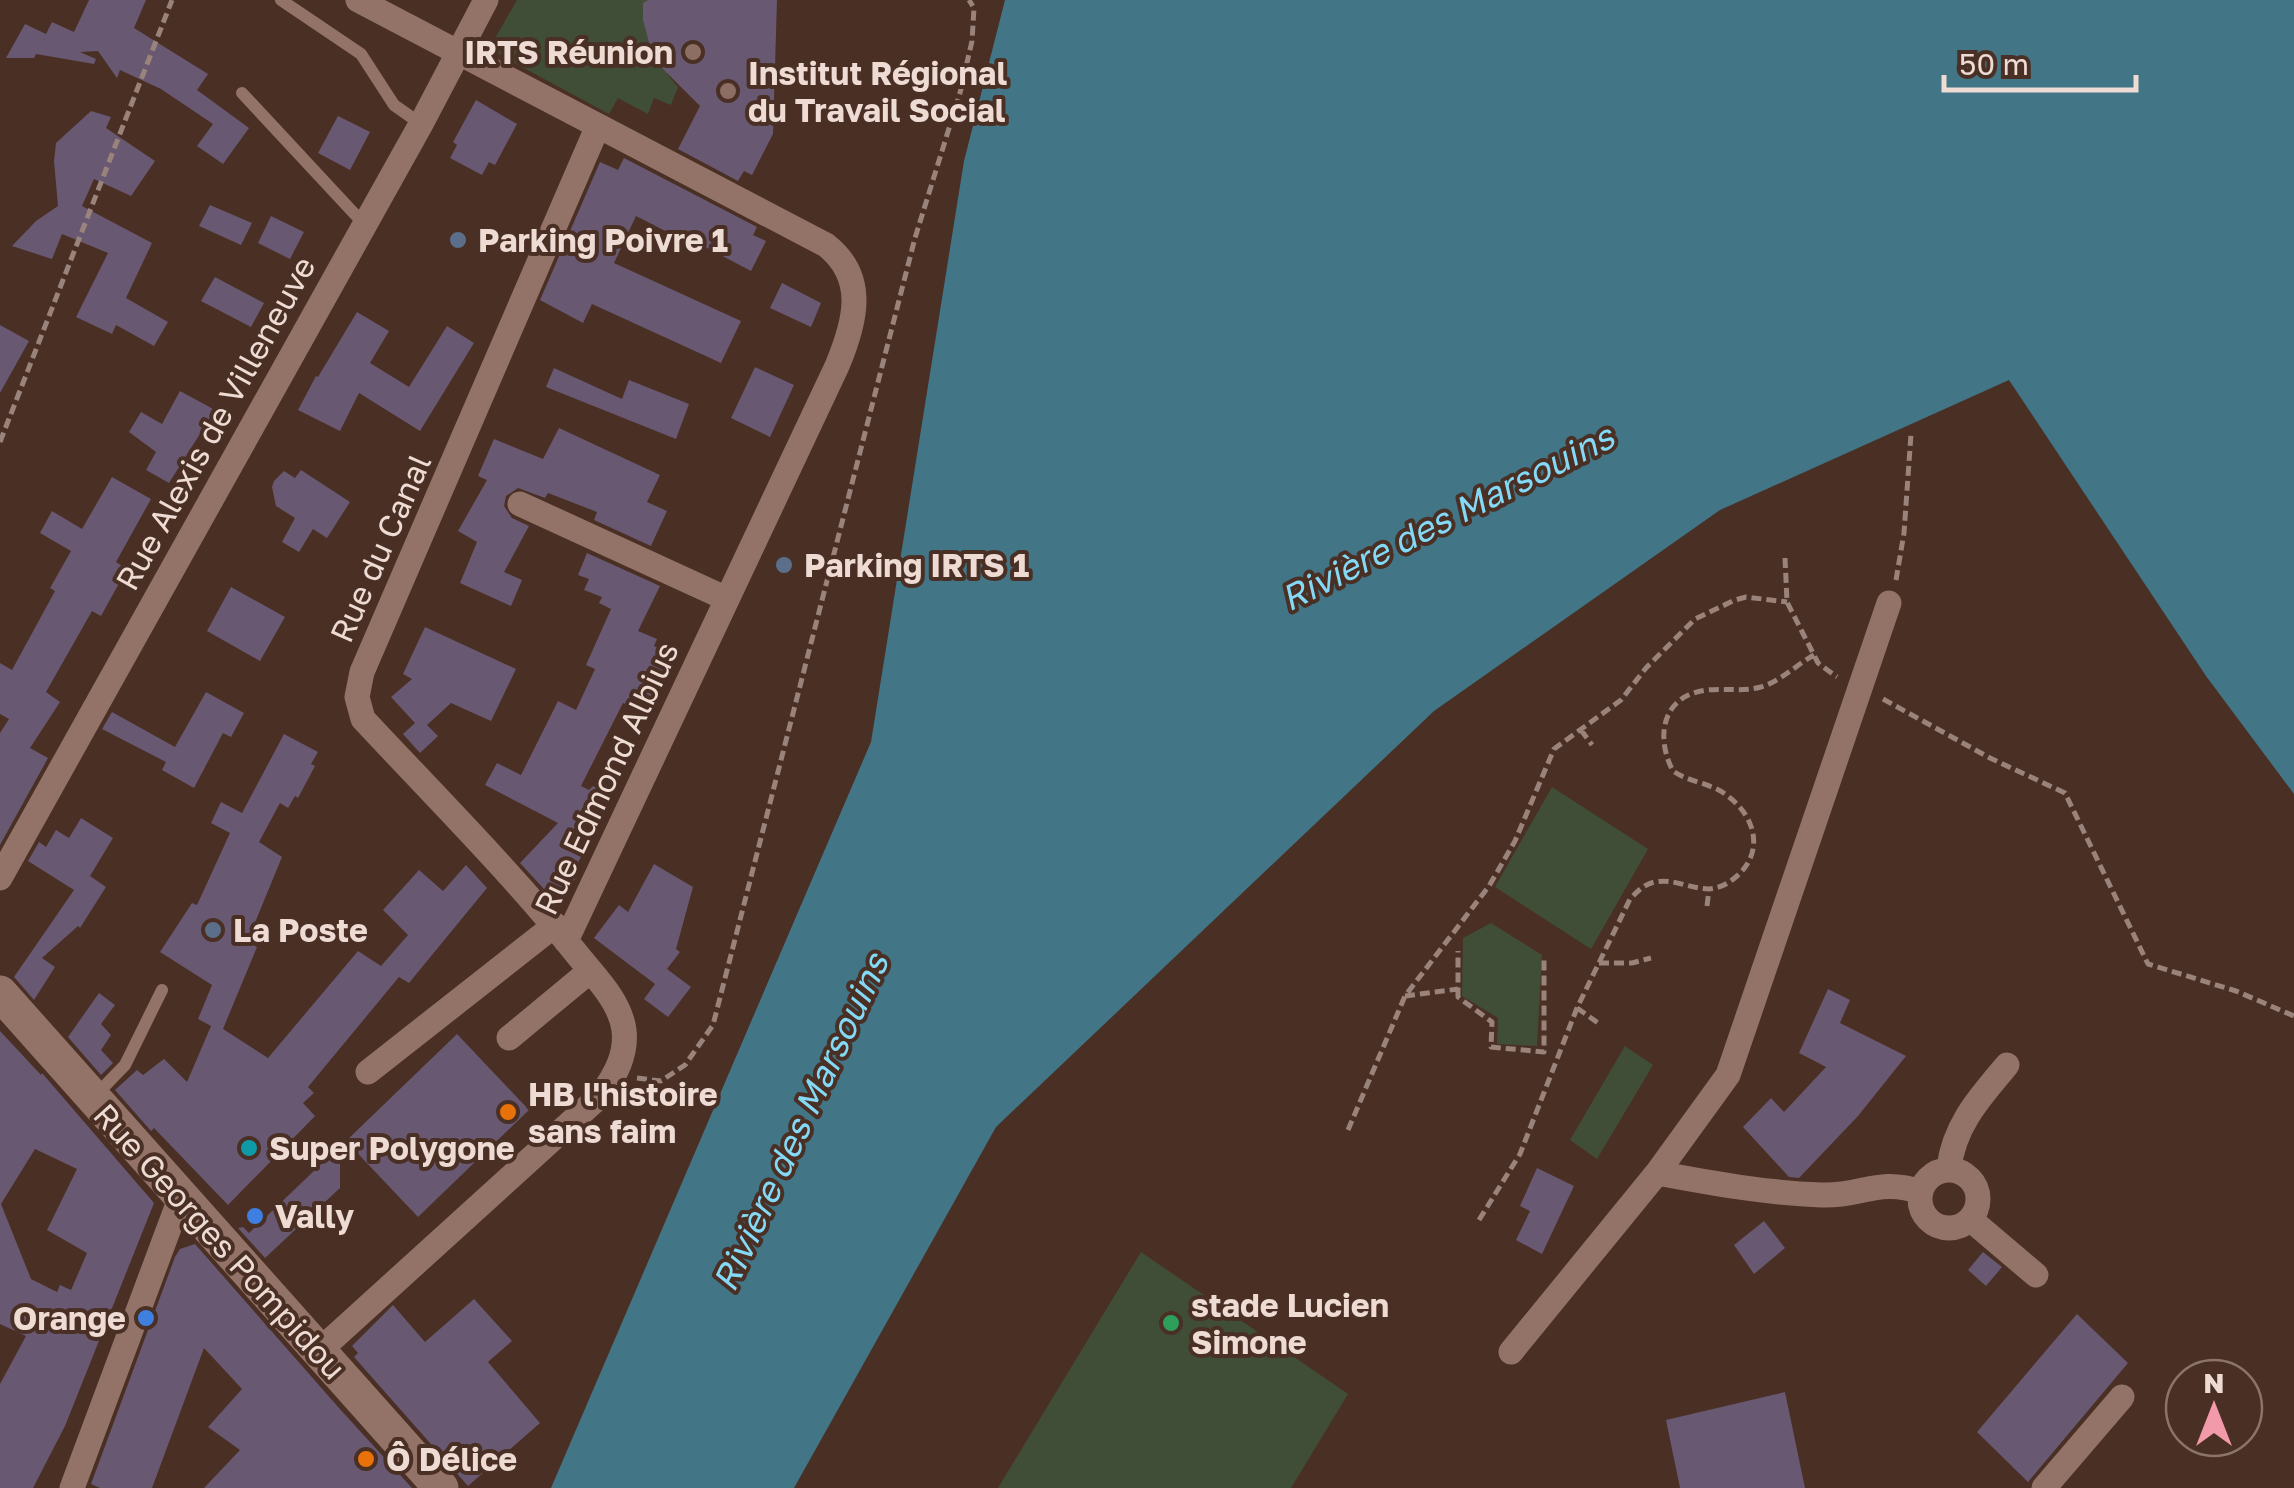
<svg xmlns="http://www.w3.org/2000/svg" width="2294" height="1488" font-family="'Golos Text',sans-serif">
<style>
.green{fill:#404e38}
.water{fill:#427687}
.building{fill:#685872;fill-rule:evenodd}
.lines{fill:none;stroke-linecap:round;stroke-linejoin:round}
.path{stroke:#99837a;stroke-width:5;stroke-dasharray:10 5;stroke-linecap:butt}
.service{stroke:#937367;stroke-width:12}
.minor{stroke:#937367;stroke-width:25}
.secondary{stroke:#937367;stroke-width:35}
.education-dot{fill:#8d6e63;stroke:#4a2f24;stroke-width:4}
.service-dot{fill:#5c6f8a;stroke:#4a2f24;stroke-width:4}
.food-dot{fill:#e8710a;stroke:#4a2f24;stroke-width:4}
.culture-dot{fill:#0f9aa8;stroke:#4a2f24;stroke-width:4}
.shop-dot{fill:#3f7fe0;stroke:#4a2f24;stroke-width:4}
.leisure-dot{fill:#2e9e5b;stroke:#4a2f24;stroke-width:4}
.labels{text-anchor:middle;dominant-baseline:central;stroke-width:8;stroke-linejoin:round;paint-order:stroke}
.poi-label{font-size:32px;font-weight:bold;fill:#eddbd4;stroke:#4a2f24;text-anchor:start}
.street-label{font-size:32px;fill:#eddbd4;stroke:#4a2f24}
.water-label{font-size:35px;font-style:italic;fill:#83d9f6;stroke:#4a2f24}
</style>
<rect width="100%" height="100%" fill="#4a2f24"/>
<!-- green -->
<path class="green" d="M517 0H648L643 4C643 37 657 63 678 87L671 105 654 98 648 114 618 98 609 114 498 54 494 40Z
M1552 787 1648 849 1591 949 1495 887Z
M1491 923 1542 955 1537 1046 1497 1044 1498 1018 1462 996 1463 938Z
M1625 1046 1653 1065 1597 1159 1570 1140Z
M1141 1252 1348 1394 1291 1488H998Z"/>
<!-- water -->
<path class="water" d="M1005 0H2294V794L2206 676 2009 380 1720 510 1434 711 996 1127 794 1488H551L871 742 964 161Z"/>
<!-- building -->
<path class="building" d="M89 0H146L134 28 208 74 197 90 249 128 223 164 197 146 213 124 161 89 120 70 117 78 98 51 80 52 96 59 94 64 36 54 34 58H6L25 24 46 34 52 22 74 32Z
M648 0H777L773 134 752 175 744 171 738 181 678 149 700 106 664 70 650 46 643 20V3Z
M476 100 517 124 495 165 489 162 482 175 450 158 457 145 453 142Z
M91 111 111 117 106 128 155 161 131 196 94 179 82 206 152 243 126 298 168 322 154 346 116 325 112 334 76 317 108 253 62 234 52 259 12 246 36 221 58 206 54 161 56 143Z
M338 116 370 132 350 170 318 153Z
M624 158 757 227 753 235 766 241 751 271 675 231 673 235 636 216 614 263 741 321 721 363 592 304 583 323 540 300 600 162 618 170Z
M210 205 252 223 241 245 199 226Z
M271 216 304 232 290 259 258 243Z
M215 277 264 303 251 327 201 301Z
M782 283 821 303 811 327 770 308Z
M357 312 389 331 370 363 409 387 447 326 474 343 420 431 359 393 340 431 298 410 316 376 318 377Z
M0 325 29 341 0 393Z
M755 367 794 385 770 437 731 418Z
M554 368 622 399 629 380 689 404 676 439 546 387Z
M180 391 215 410 169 483 146 470 156 452 129 432 141 412 162 424Z
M559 428 660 475 647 502 667 511 651 546 594 520 597 512 548 493 545 498 518 488 506 496 504 506 512 518 529 526 504 572 522 580 511 606 460 583 477 542 458 531 487 480 478 476 494 439 543 459Z
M301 470 350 502 327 538 313 529 299 552 282 542 295 518 276 506 272 487 274 481 284 471 295 478Z
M112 477 151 499 116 562 127 569 101 616 92 611 46 692 60 702 30 748 48 758 0 845V733L9 719 0 714V663L12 670 55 591 50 588 71 551 40 533 52 511 82 529Z
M587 553 660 586 638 631 657 639 654 646 675 656 652 703 642 699 638 710 623 703 581 786 589 790 593 786 598 789 576 833 590 840 573 872 578 876 555 901 520 863 558 823 485 785 497 763 521 775 558 701 576 710 595 669 586 665 611 609 599 603 602 597 584 590 589 579 578 575Z
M231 587 285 617 260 661 207 631Z
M425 627 516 669 491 721 451 703 427 725 438 736 420 753 403 734 415 723 391 697 412 679 403 674Z
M206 692 244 713 231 737 223 733 194 788 162 770 166 762 102 729 112 712 175 747Z
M284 734 318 752 311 764 315 766 298 798 295 796 288 808 280 803 259 842 282 857 247 942 257 947 223 1029 268 1058 358 951 381 966 408 935 383 910 419 870 443 891 466 865 487 888 409 983 399 977 308 1087 314 1093 303 1103 315 1116 228 1205 154 1128 151 1131 115 1090 137 1070 143 1075 164 1059 187 1082 211 1026 198 1019 212 985 160 952 192 903 197 905 230 833 211 823 221 802 242 813Z
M81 818 113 838 90 876 106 887 80 928 78 926 42 958 55 967 34 1000 14 977 74 890 28 861 39 842 46 847 56 830 69 838Z
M654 864 693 887 676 949 680 952 667 969 691 987 668 1017 644 999 655 984 594 938 619 905 628 912Z
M1828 989 1850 1000 1840 1023 1906 1056 1858 1116 1799 1178 1789 1177 1743 1127 1771 1098 1784 1112 1826 1067 1799 1053Z
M99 993 115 1005 101 1024 111 1035 101 1050 113 1063 101 1075 68 1037Z
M0 1031 41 1075 42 1073 154 1203 65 1426 33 1488H0V1384L26 1336 0 1324ZM35 1149 77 1169 47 1230 87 1253 71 1290 60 1285 57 1292 31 1279 1 1204Z
M457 1034 529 1110 418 1217 346 1141Z
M340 1146V1188L265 1258 238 1228 243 1227 249 1233Z
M1537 1168 1574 1186 1542 1254 1516 1240 1530 1211 1520 1206Z
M1764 1221 1785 1248 1754 1274 1734 1245Z
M195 1244 339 1408 412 1488H204L240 1450 208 1427 242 1389 204 1348 152 1488H100L91 1484 175 1257 180 1249Z
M1983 1252 2002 1267 1986 1286 1968 1270Z
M474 1299 512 1341 488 1362 540 1423 468 1486 354 1357 358 1353 352 1346 393 1305 425 1342Z
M2077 1314 2128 1363 2028 1482 1977 1432Z
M1785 1392 1805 1488H1680L1666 1420Z"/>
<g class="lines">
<!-- path -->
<path class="path" d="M0 442 172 0
M1785 558 1787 602 1818 663 1837 677
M1896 580 1904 533 1911 434
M1883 699 1990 758 2065 793 2148 964 2236 991 2294 1016
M1581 730 1592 745
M1707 906 1709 889
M1599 963H1632L1651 958
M1458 989V997L1492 1022 1491 1047 1544 1052V956
M1405 996 1458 989V951
M1577 1008 1601 1025
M637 1078 661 1081 685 1065 713 1025 915 238 960 93 972 41 974 8 969 0
M1348 1130 1405 996 1489 886 1515 841 1554 749 1621 700 1646 668 1695 619 1735 600 1746 597 1787 602
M1479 1220 1520 1154 1577 1008 1630 899C1638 891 1644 884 1655 882 1673 878 1691 889 1709 889 1721 888 1729 883 1737 876 1764 852 1756 818 1729 797 1713 783 1690 783 1673 771 1655 737 1662 695 1707 690 1726 688 1743 692 1761 687 1781 681 1796 665 1814 655"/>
<!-- service -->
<path class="service" d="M281 0 361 54 394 105 421 124
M242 93 363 223
M95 1096 125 1065 162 990"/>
<!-- minor -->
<path class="minor" d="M358 0 826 245C868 278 855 323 837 366L566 941
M520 504 725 598
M0 878 421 124 486 0
M509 1038 590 971
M368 1072 555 925
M1949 1168C1954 1125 1980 1097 2007 1065
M1920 1199a29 29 0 1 1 58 0a29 29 0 1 1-58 0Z
M1657 1173C1711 1183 1765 1193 1821 1195 1861 1197 1878 1177 1921 1192
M1970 1219 2036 1275
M319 1351 602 1094C615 1075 627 1055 624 1030 620 1000 594 976 576 953 510 871 435 796 363 719L357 697 362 672 597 128
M1511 1352 1657 1173 1728 1075 1889 603
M72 1488 181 1196
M2044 1488 2122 1397"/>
<!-- secondary -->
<path class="secondary" d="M0 993 441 1488"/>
</g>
<!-- markers -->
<g class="education-dot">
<circle cx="693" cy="52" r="10"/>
<circle cx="728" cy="91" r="10"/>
</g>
<g class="service-dot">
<circle cx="458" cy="240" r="10"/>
<circle cx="784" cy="565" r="10"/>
<circle cx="213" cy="930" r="10"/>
</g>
<g class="food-dot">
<circle cx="508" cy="1112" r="10"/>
<circle cx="366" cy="1459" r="10"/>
</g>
<circle class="culture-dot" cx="249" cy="1148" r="10"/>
<g class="shop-dot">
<circle cx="255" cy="1216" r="10"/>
<circle cx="146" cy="1318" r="10"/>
</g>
<circle class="leisure-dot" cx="1171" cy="1323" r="10"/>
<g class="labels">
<!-- poi labels -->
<g class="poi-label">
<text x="673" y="52" text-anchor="end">IRTS Réunion</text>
<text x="748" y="73">Institut Régional<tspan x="748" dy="37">du Travail Social</tspan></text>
<text x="478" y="240">Parking Poivre 1</text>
<text x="804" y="565">Parking IRTS 1</text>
<text x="233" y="930">La Poste</text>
<text x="528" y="1094">HB l'histoire<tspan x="528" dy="37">sans faim</tspan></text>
<text x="269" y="1148">Super Polygone</text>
<text x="275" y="1216">Vally</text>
<text x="1191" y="1305">stade Lucien<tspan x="1191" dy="37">Simone</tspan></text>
<text x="126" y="1318" text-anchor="end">Orange</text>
<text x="386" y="1459">Ô Délice</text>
</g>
<!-- street labels -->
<g class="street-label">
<text transform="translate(215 423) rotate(-61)">Rue Alexis de Villeneuve</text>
<text transform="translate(380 548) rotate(-66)">Rue du Canal</text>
<text transform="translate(606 778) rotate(-65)">Rue Edmond Albius</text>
<text transform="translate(220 1241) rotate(48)">Rue Georges Pompidou</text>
</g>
<!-- water labels -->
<g class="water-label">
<text transform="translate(1447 517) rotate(-27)">Rivière des Marsouins</text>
<text transform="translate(800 1122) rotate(-65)">Rivière des Marsouins</text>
</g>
</g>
<!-- north arrow -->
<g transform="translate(2214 1408)"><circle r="48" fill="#4a2f24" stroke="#8b746a" stroke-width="2.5"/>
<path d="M0-8L18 38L0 25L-18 38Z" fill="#f39aaa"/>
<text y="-15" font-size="28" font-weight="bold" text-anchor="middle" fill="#eddbd4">N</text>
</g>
<!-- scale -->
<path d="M1944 75v15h192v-15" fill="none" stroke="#eddbd4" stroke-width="5"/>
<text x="1959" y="75" font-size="30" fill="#eddbd4" stroke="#4a2f24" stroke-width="8" paint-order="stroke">50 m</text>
</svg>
